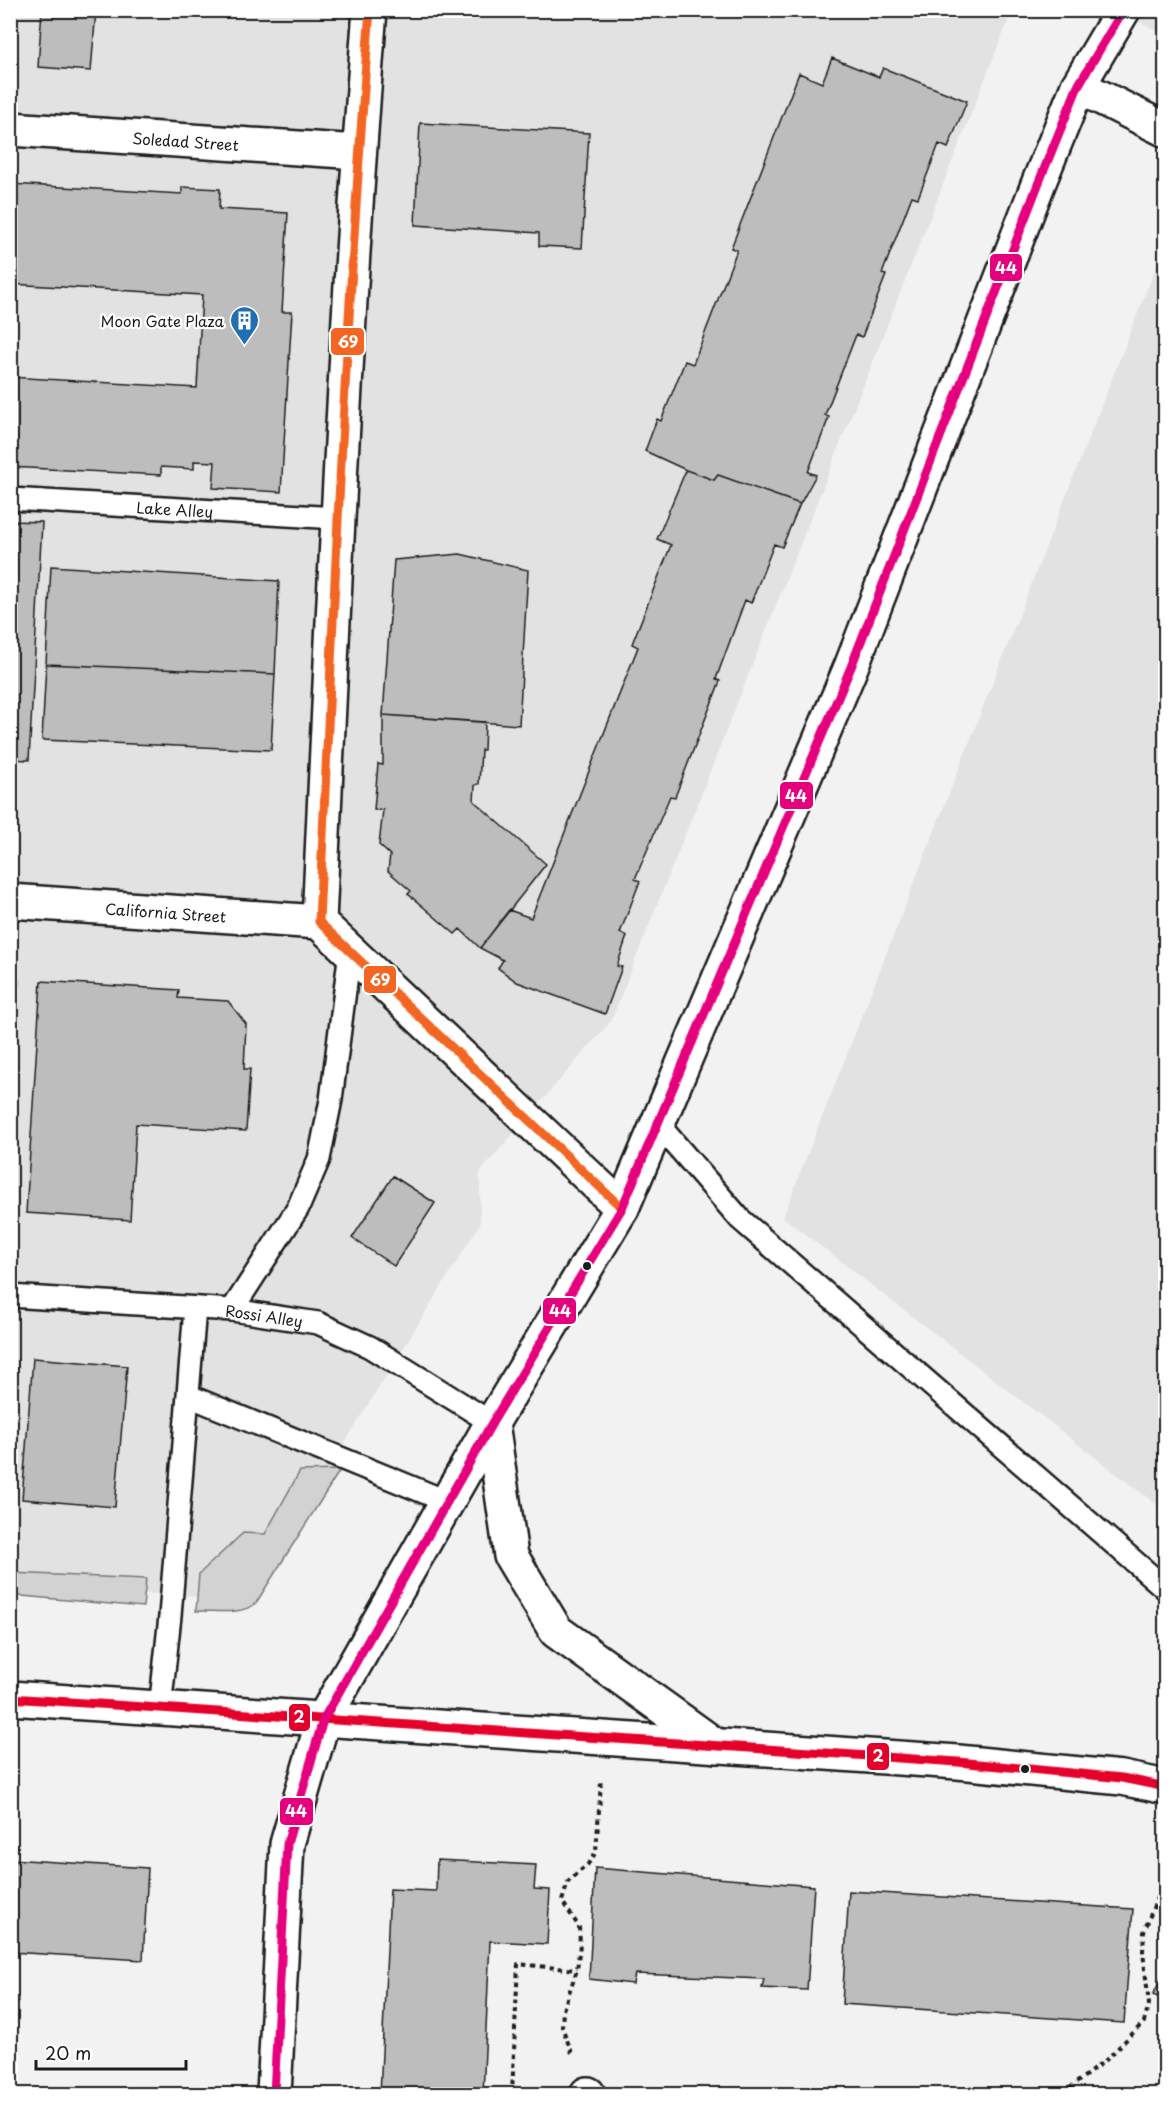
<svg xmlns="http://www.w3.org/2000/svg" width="1176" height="2105" font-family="'Playpen Sans',sans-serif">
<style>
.built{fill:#e2e2e2}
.green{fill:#d2d2d2;stroke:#777;stroke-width:1.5}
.building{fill:#bdbdbd;stroke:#1c1c1c;stroke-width:1.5}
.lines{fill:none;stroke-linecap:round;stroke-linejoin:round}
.service-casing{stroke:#1c1c1c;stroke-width:26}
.minor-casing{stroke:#1c1c1c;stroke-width:38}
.tertiary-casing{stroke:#1c1c1c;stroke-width:38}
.secondary-casing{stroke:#1c1c1c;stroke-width:38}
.path{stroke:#1c1c1c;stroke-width:4;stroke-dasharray:4.5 4.5;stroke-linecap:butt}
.service{stroke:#fff;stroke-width:21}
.minor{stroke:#fff;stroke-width:33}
.tertiary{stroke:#fff;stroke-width:33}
.secondary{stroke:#fff;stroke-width:33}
.bus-1-casing{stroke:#fff;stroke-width:14}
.bus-2-casing{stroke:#fff;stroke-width:14}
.bus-3-casing{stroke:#fff;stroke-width:14}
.bus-1{stroke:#f26522;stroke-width:9}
.bus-2{stroke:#e4002b;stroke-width:9}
.bus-3{stroke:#e5007d;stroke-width:9}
.bus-dot{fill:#1c1c1c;stroke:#fff;stroke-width:2}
.labels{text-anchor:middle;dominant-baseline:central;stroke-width:4.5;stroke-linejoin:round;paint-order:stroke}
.street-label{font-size:15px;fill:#1c1c1c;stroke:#fff}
.poi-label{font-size:15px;fill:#1c1c1c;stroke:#fff;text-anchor:end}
.line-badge{stroke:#fff;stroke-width:2}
.badge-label{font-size:16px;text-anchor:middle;font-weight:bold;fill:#fff}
</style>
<rect width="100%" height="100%" fill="#f2f2f2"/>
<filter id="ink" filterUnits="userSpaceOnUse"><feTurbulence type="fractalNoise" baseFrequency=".0167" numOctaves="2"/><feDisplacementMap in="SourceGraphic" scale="12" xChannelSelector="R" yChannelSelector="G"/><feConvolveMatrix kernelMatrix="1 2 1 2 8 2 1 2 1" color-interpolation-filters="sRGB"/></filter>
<g filter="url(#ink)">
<!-- built -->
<path class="built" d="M10 11H1012L611 1021 480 1172V1224L248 1599 11 1586Z
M1118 11H1165V35Z
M1159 259 1166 262 1165 1511 783 1217Z"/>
<!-- green -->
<path class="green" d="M340 1470 256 1603C241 1616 215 1610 196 1611L199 1574 243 1533 265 1534 300 1471Z
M11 1573 146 1579 143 1607 11 1595Z"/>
<!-- building -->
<path class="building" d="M42 10H96L91 71 38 67Z
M832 58 879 77 883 68 967 101 948 148 939 144 918 198 912 196 882 274 886 275 862 337 856 335 825 415 829 417 808 472 816 475 800 504 718 475 714 480 686 470 645 451 657 419 661 421 685 361 693 364 737 250 731 248 799 73 822 83Z
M420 123 589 133 582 248 539 246V233L415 225Z
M10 184 182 194V187L220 189 219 209 288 213 282 312H292L281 492 213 488 215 462 194 461V469L161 467V475L10 467V377L197 388 202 295 10 284Z
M686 470 714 480 718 475 800 504 782 547 774 544 751 603 745 600 716 679 720 681 675 797 670 796 635 879 640 881 620 933 627 936 617 966 622 967 605 1014 517 982 498 968 503 960 480 948 509 910 531 918 638 647 632 644 671 545 657 539Z
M10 521 42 522 29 760 10 759Z
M460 554 528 570 519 725 383 715 394 560Z
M51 566 279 581 275 674 46 664Z
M46 664 275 674 271 750 42 740Z
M383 715 485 722 484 750H481L479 784 475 785 474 801 546 864 480 948 460 929 455 934 408 894 411 891 388 871 390 855 379 845 383 810H374L378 764 383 765Z
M10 980H19L10 1109Z
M41 981 179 990 178 998 228 1001 246 1024 244 1069H250L246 1131 136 1124 130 1220 26 1213Z
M393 1176 435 1203 394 1266 352 1238Z
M33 1358 127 1366 115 1507 22 1499Z
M10 1859 148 1868 143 1960 10 1952Z
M437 1860 536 1865 534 1889 550 1890 547 1944 490 1941 483 2094H380L390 1889 436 1891Z
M595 1868 814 1886 807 1990 762 1988 764 1979 635 1974 633 1984 589 1979Z
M849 1891 1133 1909 1124 2023 842 2004Z
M1166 1969V2000L1153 1995Z"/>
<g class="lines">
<defs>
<g id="service">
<path id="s1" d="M10 499 338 518"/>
<path d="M658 1124 740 1219 1166 1589"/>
<path id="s2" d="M10 1296 232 1310 318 1323 370 1347 492 1423"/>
<path d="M232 1310 298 1208 319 1159 331 1100 350 951"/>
<path d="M189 1396 448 1502"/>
<path d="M160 1709 170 1616 195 1308"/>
</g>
<g id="minor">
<path d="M370 10C346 314 333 618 319 922L622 1208"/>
<path d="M1078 86 1166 130"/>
<path id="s3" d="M10 129 359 152"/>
<path id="s4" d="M10 901 319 922"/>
<path d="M274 2094 287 1844 323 1720"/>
<path d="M587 2094H588"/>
</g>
<path id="tertiary" d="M323 1720 492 1423 622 1208 851 667 1039 182 1078 86 1123 10"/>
<path id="secondary" d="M492 1423 511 1556 556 1631 716 1746
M10 1698 958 1762 1122 1778 1166 1787"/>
</defs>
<!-- service casing -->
<use href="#service" class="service-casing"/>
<!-- minor casing -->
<use href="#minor" class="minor-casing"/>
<!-- tertiary casing -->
<use href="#tertiary" class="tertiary-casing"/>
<!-- secondary casing -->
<use href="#secondary" class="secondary-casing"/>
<!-- path -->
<path class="path" d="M572 2053 562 2027 563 2010 577 1970 580 1944 579 1927 562 1901 568 1882 588 1864 596 1852 601 1782
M512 2094 518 1964 577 1970
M1062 2094 1107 2059 1144 2022 1149 2004 1143 1952 1144 1932 1158 1895 1166 1857"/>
<!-- service -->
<use href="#service" class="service"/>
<!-- minor -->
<use href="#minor" class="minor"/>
<!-- tertiary -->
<use href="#tertiary" class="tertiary"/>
<!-- secondary -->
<use href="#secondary" class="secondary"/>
<defs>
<path id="bus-1" d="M370 10C346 314 333 618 319 922L622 1208"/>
<path id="bus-2" d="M10 1698 958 1762 1122 1778 1166 1787"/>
<path id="bus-3" d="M274 2094 287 1844 323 1720 492 1423 622 1208 851 667 1039 182 1078 86 1123 10"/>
</defs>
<!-- bus-1 casing -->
<use href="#bus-1" class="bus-1-casing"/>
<!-- bus-2 casing -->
<use href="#bus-2" class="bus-2-casing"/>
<!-- bus-3 casing -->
<use href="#bus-3" class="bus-3-casing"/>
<!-- bus-1 -->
<use href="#bus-1" class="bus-1"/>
<!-- bus-2 -->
<use href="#bus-2" class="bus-2"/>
<!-- bus-3 -->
<use href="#bus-3" class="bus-3"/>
</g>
</g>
<!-- icons -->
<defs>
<symbol id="building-pin" viewBox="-11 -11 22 30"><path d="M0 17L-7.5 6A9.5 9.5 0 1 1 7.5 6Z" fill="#1f6fb2" stroke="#fff"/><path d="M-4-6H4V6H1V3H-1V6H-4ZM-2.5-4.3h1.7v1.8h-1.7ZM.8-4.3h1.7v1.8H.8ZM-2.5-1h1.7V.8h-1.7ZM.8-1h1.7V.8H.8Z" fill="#fff"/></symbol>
</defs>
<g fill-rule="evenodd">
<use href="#building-pin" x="228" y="304" width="33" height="45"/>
</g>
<!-- markers -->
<g class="bus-dot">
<circle cx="587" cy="1266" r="5"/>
<circle cx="1025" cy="1769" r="5"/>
</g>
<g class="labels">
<!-- street labels -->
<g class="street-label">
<text stroke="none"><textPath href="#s3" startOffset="176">Soledad Street</textPath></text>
<text stroke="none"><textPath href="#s1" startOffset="165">Lake Alley</textPath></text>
<text stroke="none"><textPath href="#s4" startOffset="156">California Street</textPath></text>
<text stroke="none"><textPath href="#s2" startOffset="255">Rossi Alley</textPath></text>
</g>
<!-- poi labels -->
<g class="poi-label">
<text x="224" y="320">Moon Gate Plaza</text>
</g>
</g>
<g class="line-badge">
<rect x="989" y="253" width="34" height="29" rx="6" fill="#e5007d"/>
<rect x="330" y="327" width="35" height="29" rx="6" fill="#f26522"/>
<rect x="779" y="781" width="35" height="29" rx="6" fill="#e5007d"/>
<rect x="363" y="965" width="34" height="29" rx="6" fill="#f26522"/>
<rect x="542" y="1297" width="35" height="28" rx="6" fill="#e5007d"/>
<rect x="288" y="1703" width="23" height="29" rx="6" fill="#e4002b"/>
<rect x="866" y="1742" width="24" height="29" rx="6" fill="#e4002b"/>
<rect x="279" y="1797" width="35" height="29" rx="6" fill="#e5007d"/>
</g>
<g class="badge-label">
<text x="1006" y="274">44</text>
<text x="348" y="348">69</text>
<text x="796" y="802">44</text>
<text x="380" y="986">69</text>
<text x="560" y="1317">44</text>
<text x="299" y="1723">2</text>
<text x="878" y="1762">2</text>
<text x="296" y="1817">44</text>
</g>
<!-- margin -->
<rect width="1176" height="2105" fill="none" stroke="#fff" stroke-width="36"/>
<rect x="18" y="18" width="1140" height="2069" fill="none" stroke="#1c1c1c" stroke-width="2" filter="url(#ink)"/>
<!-- scale -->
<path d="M36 2060v9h150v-9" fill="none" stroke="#1c1c1c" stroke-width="3"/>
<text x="45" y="2060" font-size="18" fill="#1c1c1c" stroke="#ffffff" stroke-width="4.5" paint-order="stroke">20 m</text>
</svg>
